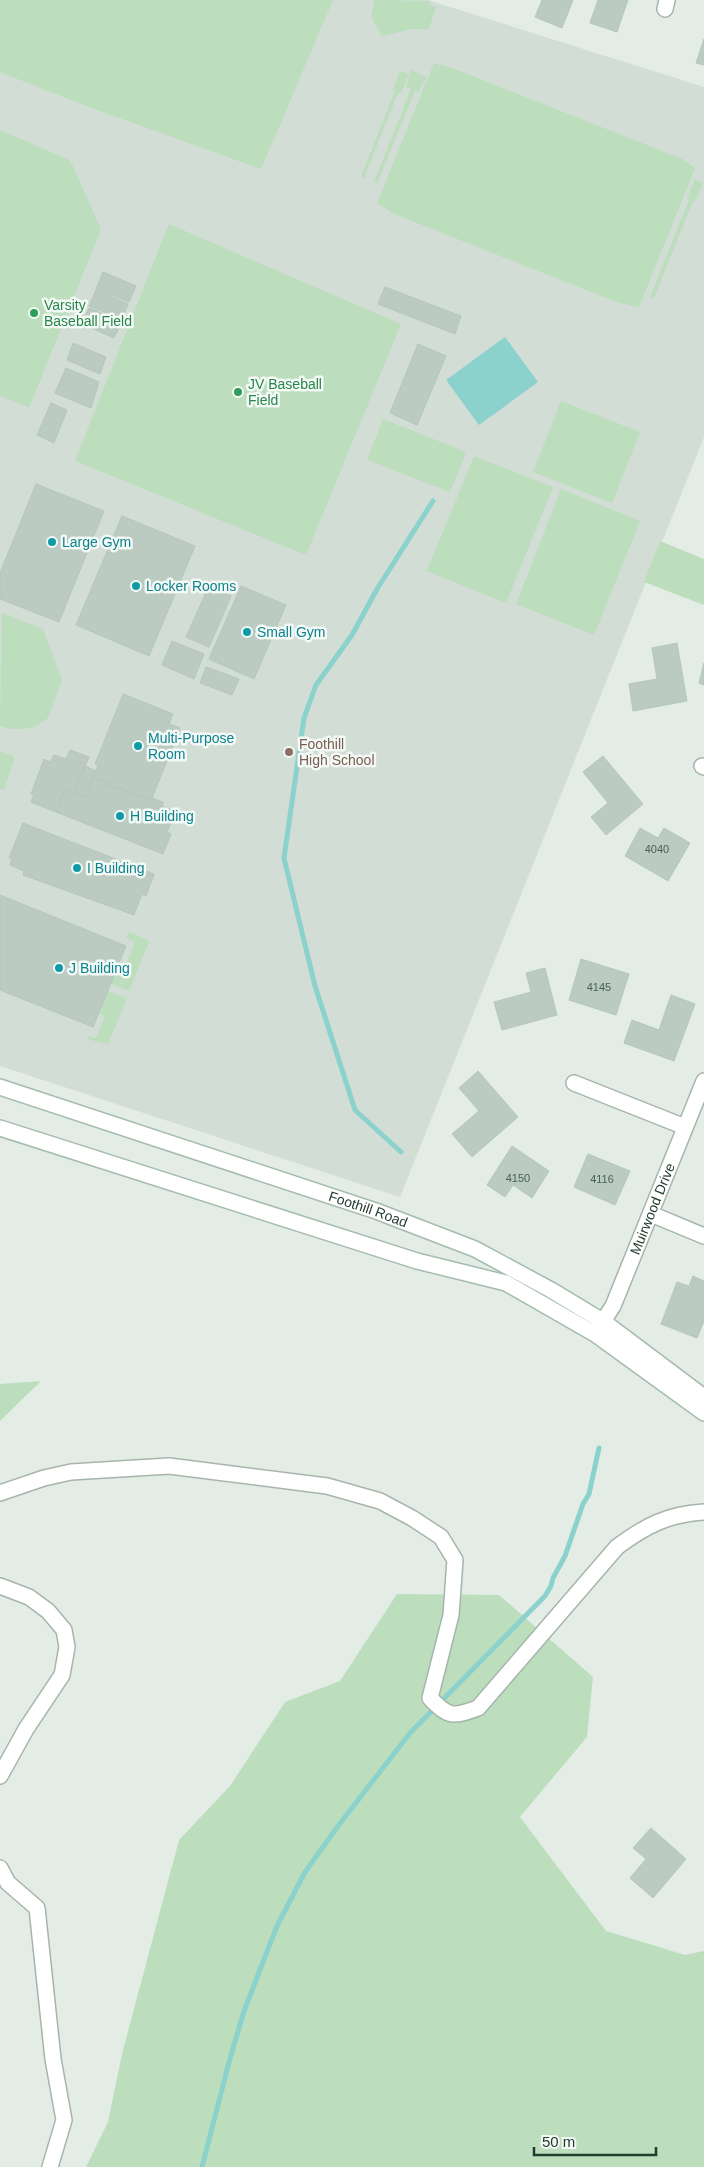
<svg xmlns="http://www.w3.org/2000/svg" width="704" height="2167" font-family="Helvetica,sans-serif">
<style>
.built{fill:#d1ddd5}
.green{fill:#bcdebd}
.water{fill:#8bd1cc}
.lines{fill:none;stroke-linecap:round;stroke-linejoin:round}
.stream{stroke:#8bd1cc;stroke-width:5}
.building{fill:#bbcbc1;stroke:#b5c6bb}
.street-casing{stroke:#a6b5ac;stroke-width:18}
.secondary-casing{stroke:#a4bbae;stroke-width:18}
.street{stroke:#fff;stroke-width:15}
.secondary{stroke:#fff;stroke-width:15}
.leisure-dot{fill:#2e9e5b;stroke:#f4f9f5;stroke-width:2}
.culture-dot{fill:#0f9aa8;stroke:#f4f9f5;stroke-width:2}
.education-dot{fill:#8d6e63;stroke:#f4f9f5;stroke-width:2}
.labels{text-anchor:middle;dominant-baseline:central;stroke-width:5;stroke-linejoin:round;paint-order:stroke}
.number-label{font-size:11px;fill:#496154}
.leisure-label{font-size:14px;fill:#27864d;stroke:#f4f9f5;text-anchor:start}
.culture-label{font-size:14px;fill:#0d838f;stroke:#f4f9f5;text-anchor:start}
.education-label{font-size:14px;fill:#785e54;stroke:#f4f9f5;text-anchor:start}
.street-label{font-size:14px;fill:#233e30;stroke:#f4f9f5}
</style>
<rect width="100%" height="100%" fill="#e3ede6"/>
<!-- built -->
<path class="built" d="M0 0H428L704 87V437L400 1197 0 1066Z"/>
<!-- green -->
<path class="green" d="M0 0H333L261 169 86 106 0 72Z
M375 0 430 1 429 5 436 7 429 29H412L382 36 371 17Z
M434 63 455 69 682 159 695 168 639 307 616 302 392 213 377 203Z
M411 70 427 77 418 92 415 91 377 184 374 182 411 89 406 87Z
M400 71 409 74 401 93H398L364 178 361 177 395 91 393 90Z
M0 130 70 160 101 229 29 408 0 396Z
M695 179 703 183 695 202 693 201 654 298 650 297 689 200 687 199Z
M169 224 401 324 306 555 75 461Z
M561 401 640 432 612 503 533 472Z
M383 419 466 452 450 492 367 460Z
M474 456 553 487 506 603 427 571Z
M561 489 640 521 594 635 516 604Z
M660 541 704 559V605L644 582Z
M2 613 43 629 62 680 48 718 38 725 25 729H10L0 726Z
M0 751 15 757 4 790 0 789Z
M129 932 148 940 149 942 129 991 105 981 114 959 126 964 135 942 126 938Z
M102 989 127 998 109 1042 107 1044 87 1039 88 1036 96 1038 105 1016 94 1011Z
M41 1381 0 1421V1384Z
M397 1594 499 1595 593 1677 587 1737 520 1817 606 1931 685 1955 704 1951V2167H86L108 2122 122 2054 179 1840 230 1786 285 1702 340 1681Z"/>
<!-- water -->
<path class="water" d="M505 337 538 382 479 425 446 380Z"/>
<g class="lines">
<!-- stream -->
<path class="stream" d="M401 1152 355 1110 315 986 284 858 304 718 316 685 352 635 377 589 433 501
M202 2167 229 2062 244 2011 277 1926 305 1872 338 1826 410 1733 545 1596 551 1586 553 1578 565 1556 583 1504 589 1494 599 1448"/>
</g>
<!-- building -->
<path class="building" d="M542 0H573L562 28 535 17Z
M598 0H628L617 32 590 23Z
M704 39V65L696 63Z
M103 272 136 286 129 302 96 289Z
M385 287 461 316 455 334 378 304Z
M96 290 128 304 122 319 89 306Z
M89 308 122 321 114 338 82 324Z
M73 343 106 357 100 374 67 360Z
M418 344 446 356 417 425 390 413Z
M66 368 99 382 91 408 55 393Z
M51 403 67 410 54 443 37 435Z
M36 484 104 511 59 622 0 599V573Z
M122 516 195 546 149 656 76 625Z
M209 586 231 596 209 647 186 637Z
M241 586 286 605 254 679 209 659Z
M172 641 204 654 194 679 162 665Z
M677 643 687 701 633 711 629 684 657 679 652 648Z
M704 663V685L699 683Z
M206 667 239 679 232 695 200 683Z
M123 694 173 714 169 724 180 728 151 801 93 778 98 765 95 764Z
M70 750 89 757 74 793 65 789 56 812 31 802 34 794H31L44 759 50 762 54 755 66 759Z
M603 756 643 804 606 835 591 817 608 803 583 772Z
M85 766 96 771 86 797 74 793Z
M93 778 151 801 152 798 163 802 162 806 176 811 167 832 171 834 163 854 56 812 65 789 86 797Z
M23 823 154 874 146 896 142 894 134 915 23 875 24 871 10 865 12 859 9 858Z
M640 828 658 838 664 828 690 843 668 881 625 856Z
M0 895 126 946 93 1027 0 990Z
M581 959 629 974 616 1015 569 1000Z
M545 968 557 1015 502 1030 494 1002 531 992 526 973Z
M671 995 695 1004 674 1061 624 1043 632 1020 659 1030Z
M478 1071 518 1117 472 1157 452 1134 479 1111 459 1088Z
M512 1146 549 1171 532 1198 513 1185 505 1197 487 1185Z
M588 1154 630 1171 615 1205 574 1187Z
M693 1276 704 1281V1321L697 1338 661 1324 677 1282 689 1286Z
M651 1828 686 1859 653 1898 630 1878 646 1859 633 1848Z"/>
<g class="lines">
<defs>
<g id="street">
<path d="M665 9 667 0"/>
<path d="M702 766 704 767"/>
<path d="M574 1083 685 1127"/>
<path d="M651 1214 704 1236"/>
<path id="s1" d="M596 1332 613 1306 704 1081"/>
<path d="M0 1493 44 1478 71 1472 169 1466 327 1486 380 1501 412 1518 441 1537 455 1560 451 1615 430 1698C449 1718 453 1717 478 1708L617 1547C645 1526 668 1514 704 1512"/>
<path d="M0 1586 29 1597 48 1611 64 1630 67 1647 62 1675 26 1729 0 1776"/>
<path d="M0 1868 8 1883 37 1908 53 2059 64 2120 50 2167"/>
</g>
<g id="secondary">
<path id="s2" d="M0 1087 376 1211 475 1249 551 1290 604 1322 704 1397"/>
<path d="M0 1128 417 1261 506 1283 595 1334 704 1413"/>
</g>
</defs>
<!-- street casing -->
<use href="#street" class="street-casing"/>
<!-- secondary casing -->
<use href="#secondary" class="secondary-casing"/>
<!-- street -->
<use href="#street" class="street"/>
<!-- secondary -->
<use href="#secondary" class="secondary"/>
</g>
<!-- markers -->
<g class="leisure-dot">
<circle cx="34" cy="313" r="5"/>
<circle cx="238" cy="392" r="5"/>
</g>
<g class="culture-dot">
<circle cx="52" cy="542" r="5"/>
<circle cx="136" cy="586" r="5"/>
<circle cx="247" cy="632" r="5"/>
<circle cx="138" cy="746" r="5"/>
<circle cx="120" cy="816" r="5"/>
<circle cx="77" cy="868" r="5"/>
<circle cx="59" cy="968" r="5"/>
</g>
<circle class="education-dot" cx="289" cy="752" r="5"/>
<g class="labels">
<!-- number labels -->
<g class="number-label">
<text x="657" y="849">4040</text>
<text x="599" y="987">4145</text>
<text x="518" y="1178">4150</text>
<text x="602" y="1179">4116</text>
</g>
<!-- leisure labels -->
<g class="leisure-label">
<text x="44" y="305">Varsity<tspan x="44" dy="16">Baseball Field</tspan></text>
<text x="248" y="384">JV Baseball<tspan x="248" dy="16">Field</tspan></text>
</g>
<!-- culture labels -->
<g class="culture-label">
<text x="62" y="542">Large Gym</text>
<text x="146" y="586">Locker Rooms</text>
<text x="257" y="632">Small Gym</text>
<text x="148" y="738">Multi-Purpose<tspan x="148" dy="16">Room</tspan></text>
<text x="130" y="816">H Building</text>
<text x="87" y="868">I Building</text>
<text x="69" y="968">J Building</text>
</g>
<!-- education labels -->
<g class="education-label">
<text x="299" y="744">Foothill<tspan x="299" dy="16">High School</tspan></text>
</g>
<!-- street labels -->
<g class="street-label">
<text stroke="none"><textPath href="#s2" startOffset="388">Foothill Road</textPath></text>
<text stroke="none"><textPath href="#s1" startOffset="136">Muirwood Drive</textPath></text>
</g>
</g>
<!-- scale -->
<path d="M534 2147v8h122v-8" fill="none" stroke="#233e30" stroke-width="2.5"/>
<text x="542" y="2147" font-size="15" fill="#233e30" stroke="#f4f9f5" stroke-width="4" paint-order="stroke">50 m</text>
</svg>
